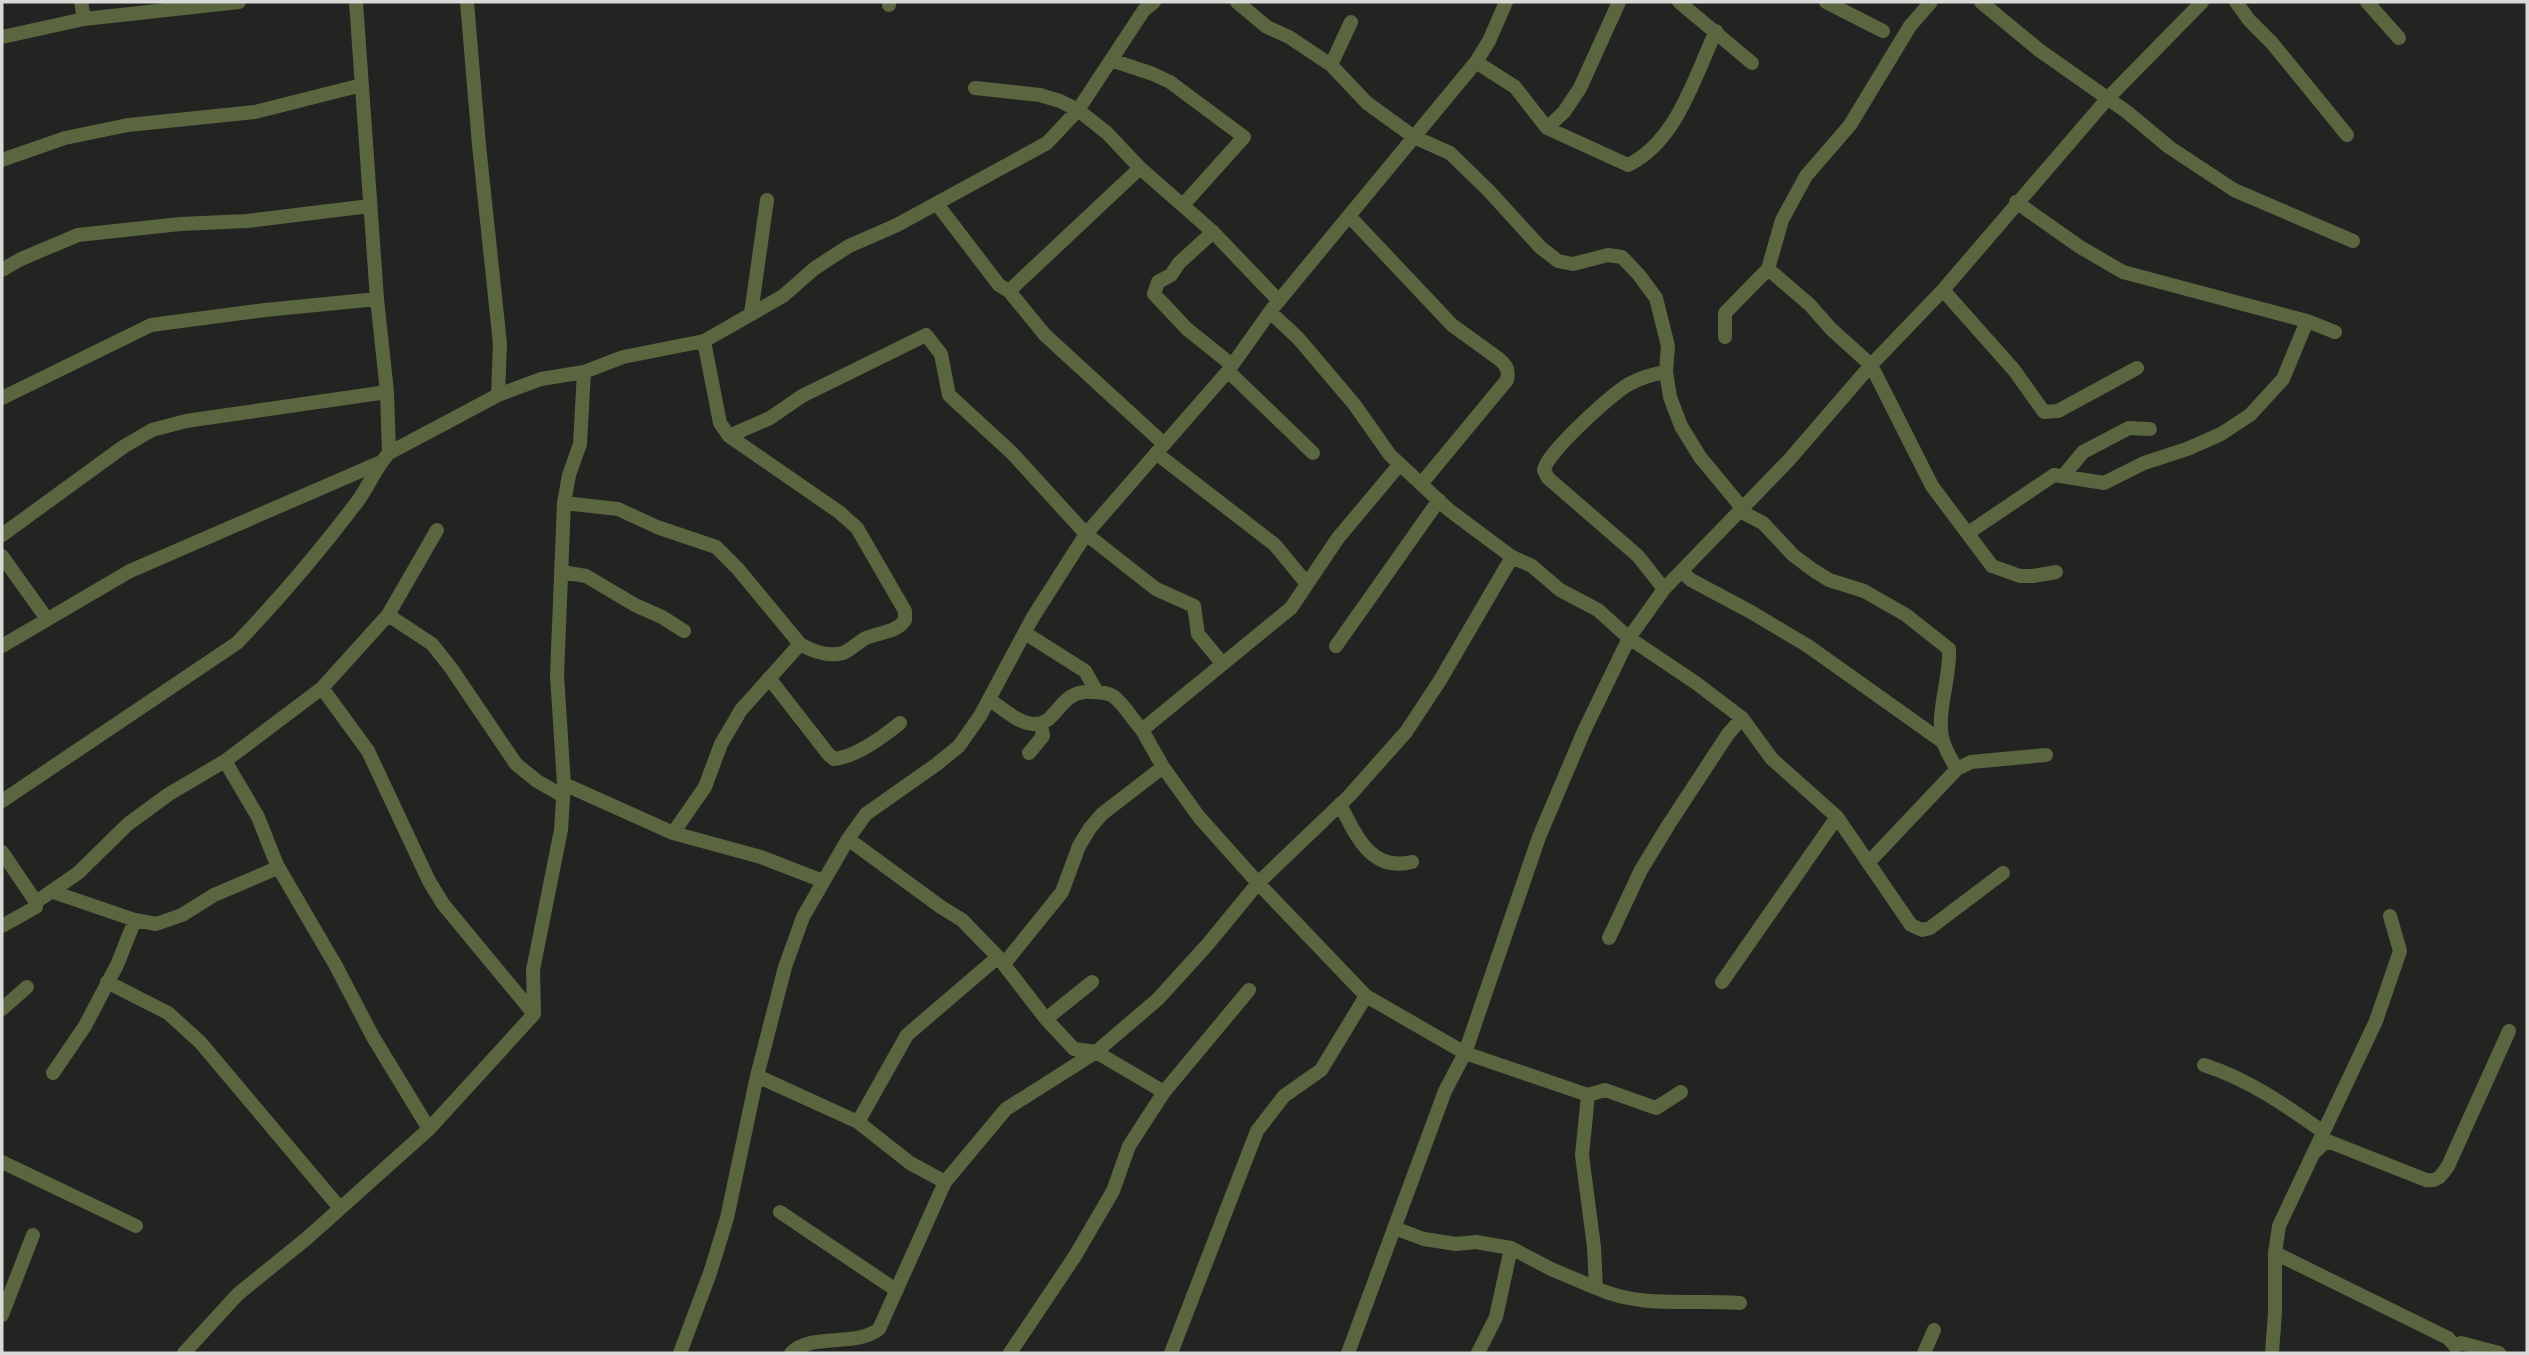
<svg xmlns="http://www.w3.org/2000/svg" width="2529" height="1355" font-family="Montserrat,sans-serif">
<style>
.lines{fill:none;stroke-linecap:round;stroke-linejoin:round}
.minor{stroke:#59663f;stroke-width:14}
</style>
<rect width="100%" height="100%" fill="#232421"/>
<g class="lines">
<!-- minor -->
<path class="minor" d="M81 2 84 19
M356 2 377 299 387 392 389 453
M467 2 479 145 500 344 498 395
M889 2V5
M1237 2 1267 27 1289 37 1331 65 1367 103 1414 137 1450 153 1489 191 1540 247 1558 261 1573 264 1608 255 1622 257 1639 275 1656 298 1668 346 1666 372 1670 397 1681 426 1700 457 1743 509
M1679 2 1752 63
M1826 2 1883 31
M1981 2 2039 50 2127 112 2169 147 2234 190 2353 241
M2236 2 2249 20 2272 43 2347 135
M2367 2 2399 38
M2 37 84 19 239 2
M1111 60 1153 74 1170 82 1244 137 1183 205
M1476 62 1515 87 1547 128 1628 165C1677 141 1694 78 1716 31
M1331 65 1351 22
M975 88 1040 95 1060 101 1078 110 1107 133 1140 168 1213 232 1279 301
M1547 128 1564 112 1580 88 1619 2
M2 160 65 138 128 125 255 112 362 85
M2016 202 2080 247 2123 272 2307 321 2335 332
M937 204 999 285 1009 291 1045 335 1164 444
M1350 217 1452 325 1499 359C1507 366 1509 370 1507 380L1421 484
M1213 232 1179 263 1171 275 1158 282 1154 294 1187 329 1232 365
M1768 269 1810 305 1831 329 1871 365 1932 486 1992 566 2020 576H2033L2056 572
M2 270 21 259 78 235 180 224 247 221 370 206
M1943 290 2014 370 2044 412 2058 411 2137 368
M1009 291 1140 168
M1270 312 1298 338 1354 404 1390 455 1449 510 1512 557 1532 566 1560 590 1598 610 1629 638 1696 683 1742 718 1772 759 1837 817 1911 925 1922 930 1930 928 2003 873
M751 314 767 200
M1725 337V313L1768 269 1782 220 1806 176 1850 125 1910 26 1931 2
M1228 371 1313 453
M584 372 623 357 704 341 783 296 815 268 849 246 897 225 1047 143 1078 110 1144 10 1154 2
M2 398 151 325 265 310 377 299
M729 436 770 418 802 396 926 335 941 354 949 395 1012 453 1086 534 1156 589 1194 606 1198 634 1222 663
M1156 453 1275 545 1307 584
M1400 464 1338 538 1291 608 1142 730 1163 767 1199 817 1258 883 1366 996 1465 1053 1588 1095 1605 1090 1656 1108 1681 1092
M2064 475 2083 452 2129 428 2150 429
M564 503 618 509 657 527 716 547 738 569 800 644C812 651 828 657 843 653 851 650 858 642 866 638 880 632 896 633 905 620V611L857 528 839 512 729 436 720 423 704 341
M1740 511 1763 523 1793 555 1813 570 1829 580 1864 591 1906 615 1949 649C1951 678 1934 717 1944 744 1947 752 1952 761 1957 769
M1968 533 2054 475 2104 483 2144 463 2187 449 2221 434 2250 415 2283 379 2307 321
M2 535 123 447 152 430 186 421 387 392
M2 556 47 619
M562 572 586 576 635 605 662 617 684 631
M1682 572 1691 580 1751 612 1808 646 1943 742
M1664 589 1638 556 1548 478 1544 470C1546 453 1611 395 1629 384 1640 378 1653 374 1666 372
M388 615 432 644 451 668 516 764 537 781 563 796
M1025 633 1085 671 1097 692
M2 646 130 571 379 463
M1336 646 1439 500
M769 678 829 755 834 759C855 757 884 736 900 723
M322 688 368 751 429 881 443 904 534 1014
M990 700C1002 708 1018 723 1033 724 1058 726 1058 689 1092 692 1098 692 1108 693 1113 696 1124 704 1133 720 1142 730
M1029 753 1043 736 1041 724
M225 761 258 817 277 865 336 966 373 1037 429 1129
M564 784 673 833 761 857 823 881
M2 801 237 643C279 599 320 551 357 502 369 486 375 468 389 453L498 395 541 379 584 372 580 444 569 475 564 503 557 675 564 784 561 830 533 970 534 1014 429 1129 306 1239 238 1294 184 1353
M1340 804C1356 836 1371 872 1412 862
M673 833 705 787 721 744 741 710 800 644
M848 839 941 907 962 920 998 957 1046 1019 1074 1049 1096 1052 1164 1092
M2 852 36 902
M1869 862 1957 769 1971 762 2046 755
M53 892 135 920 156 924 182 915 214 895 275 869 277 865
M2 926 36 907V902L78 873 128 824 169 794 225 761 322 688 388 615 437 530
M1609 938 1641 870 1669 824 1728 734 1742 718
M1004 964 1062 892 1079 846 1090 828 1102 814 1163 767
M107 982 168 1013 200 1042 339 1207
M1722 982 1837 817
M2 1009 27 987
M1046 1019 1092 982
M2204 1065C2248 1079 2285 1105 2322 1131
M53 1073 85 1026 117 965 135 920
M757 1076 858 1122 910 1163 945 1182
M858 1122 907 1035 998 957
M2316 1151 2323 1144 2330 1142 2426 1180C2438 1182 2442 1175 2448 1166L2509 1031
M2 1162 136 1226
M780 1212 896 1290
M1394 1228 1424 1239 1456 1244 1476 1242 1511 1248 1551 1269 1596 1288 1594 1247 1582 1155 1588 1095
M2275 1253 2448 1338 2455 1346
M1596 1288C1642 1309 1691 1299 1740 1303
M2 1315 33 1235
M2455 1346 2461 1343 2499 1353
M680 1353 710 1273 727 1218 757 1076 785 967 803 917 848 839 866 814 937 764 959 746 980 716 1033 617 1086 534 1228 371 1272 309 1476 62 1489 41 1506 2
M791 1353C813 1332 854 1348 879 1329L945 1182 1006 1109 1096 1052 1158 999 1208 944 1258 883 1349 796 1406 732 1439 682 1512 557
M1010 1353 1075 1256 1113 1191 1129 1146 1164 1092 1249 990
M1171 1353 1257 1131 1284 1096 1321 1070 1366 996
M1348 1353 1445 1091 1465 1053 1539 837 1584 731 1629 638 1664 589 1789 460 1871 365 1943 290 2108 98 2202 2
M1478 1353 1496 1317 1511 1248
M1924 1353 1934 1330
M2272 1353 2275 1313V1253L2279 1226 2376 1021 2400 951 2390 916"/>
</g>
<!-- border -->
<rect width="2529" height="1355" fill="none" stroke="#d9dad7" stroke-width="7"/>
</svg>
